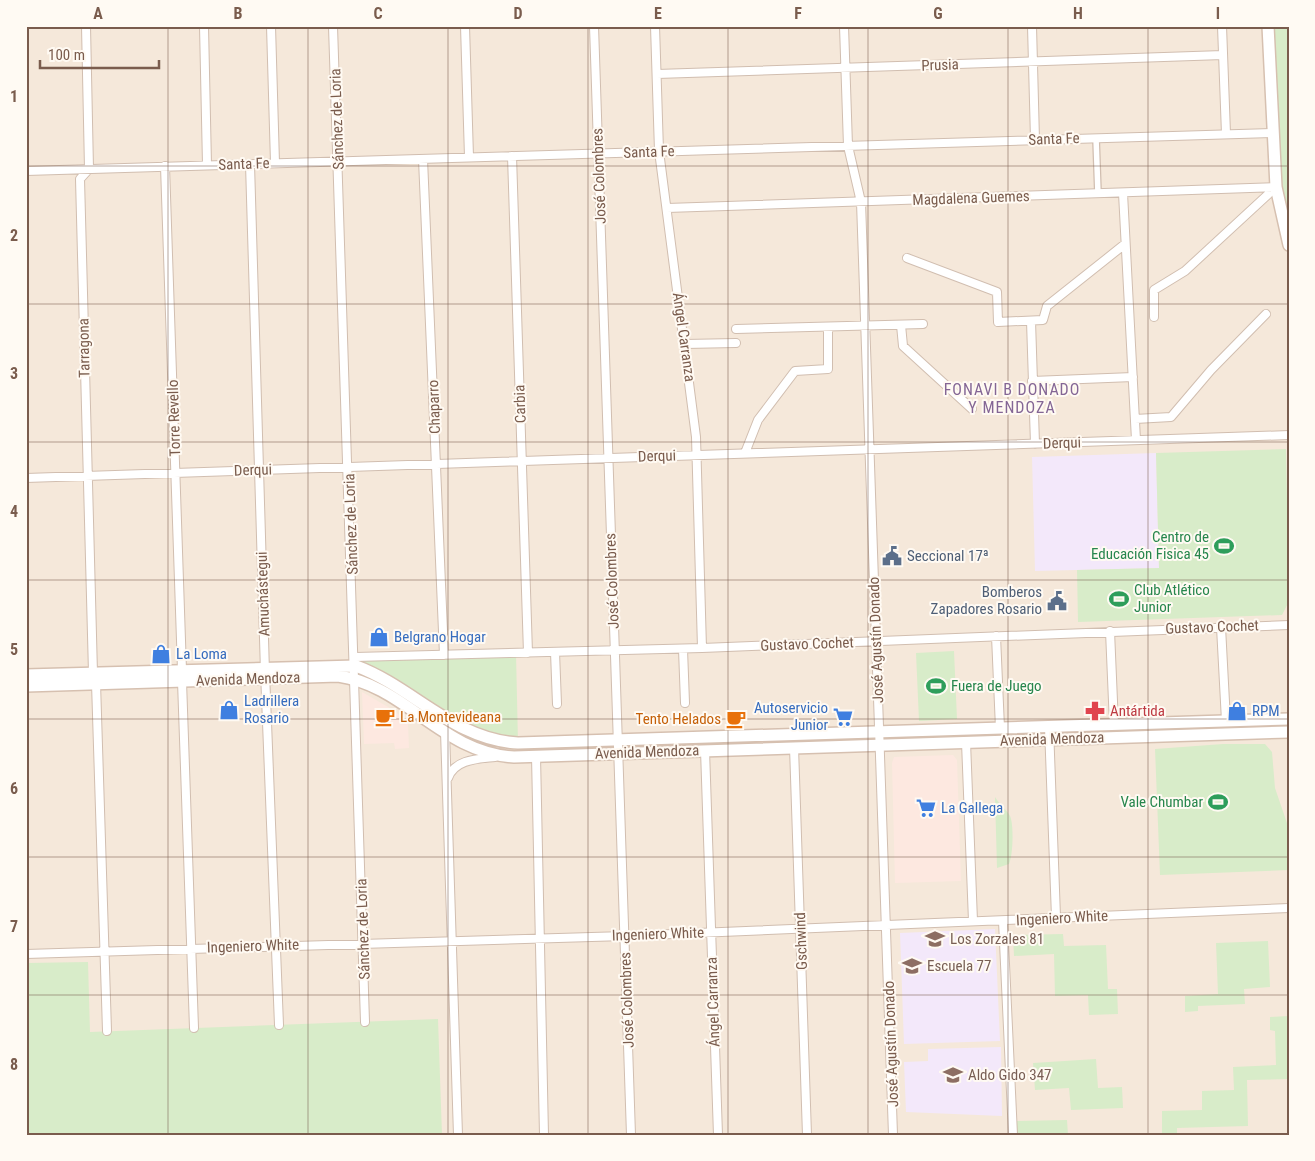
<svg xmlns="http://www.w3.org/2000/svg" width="1315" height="1161" font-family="'Roboto Condensed',sans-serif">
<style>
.residential{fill:#f5e8da}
.commercial{fill:#fde8e0}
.education{fill:#f3e8fa}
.green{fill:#d8ecc9}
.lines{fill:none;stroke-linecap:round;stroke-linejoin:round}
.pedestrian-casing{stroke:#d1beb0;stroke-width:8}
.minor-casing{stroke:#d1beb0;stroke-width:10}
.secondary-casing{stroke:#d6c0b0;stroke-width:14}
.pedestrian{stroke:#fff;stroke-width:5.5}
.minor{stroke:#fff;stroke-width:8}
.secondary{stroke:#fff;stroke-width:11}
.grid{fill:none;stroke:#7a5c4d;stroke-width:1;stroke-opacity:0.55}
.labels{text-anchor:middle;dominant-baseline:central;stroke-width:4;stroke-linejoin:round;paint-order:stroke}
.street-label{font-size:15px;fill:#7a5c4d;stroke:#fffaf3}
.leisure-label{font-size:15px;fill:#27864d;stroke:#fffaf3;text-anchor:end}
.service-label{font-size:15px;fill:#4e5e75;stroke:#fffaf3;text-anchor:start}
.shop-label{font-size:15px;fill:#366cbe;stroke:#fffaf3;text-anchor:start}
.health-label{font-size:15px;fill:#be3a42;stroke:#fffaf3;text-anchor:start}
.food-label{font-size:15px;fill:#c56008;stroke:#fffaf3;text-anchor:start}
.education-label{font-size:15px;fill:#785e54;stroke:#fffaf3;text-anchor:start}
.neighbourhood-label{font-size:16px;letter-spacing:1px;fill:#846695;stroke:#fffaf3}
.neatline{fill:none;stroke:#7a5c4d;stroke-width:2}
.grid-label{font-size:16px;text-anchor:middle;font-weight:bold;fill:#7a5c4d}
</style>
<rect width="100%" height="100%" fill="#fdf6ec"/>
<!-- residential -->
<path class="residential" d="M26 26H1289V1135H26Z"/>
<!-- commercial -->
<path class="commercial" d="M362 692 395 711 408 724 409 748 395 749 394 743 364 744Z
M953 755 957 760 961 881 895 883 892 763 894 757Z"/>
<!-- education -->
<path class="education" d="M1156 453 1159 568 1035 571 1032 457Z
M995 929 1000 1041 904 1044 900 933Z
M1001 1047 1002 1116 906 1112 904 1062 928 1061V1049Z"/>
<!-- green -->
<path class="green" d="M1268 26H1289V245L1276 187Z
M1286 449 1289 601 1282 615 1078 622 1077 570 1159 568 1156 453Z
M954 651 957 719 919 721 916 653Z
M516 653 518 743 484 738 356 666 355 657Z
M1223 744H1265L1272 752 1275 788 1289 829V870L1160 875 1155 749Z
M995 797C999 804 1007 810 1010 816 1014 824 1013 856 1009 864L997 868Z
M1063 934 1064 946 1106 945 1108 989H1117L1118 1014 1089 1015 1088 995 1055 996 1054 954 1014 956 1013 935Z
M1268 941 1270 987 1244 989 1245 1004 1198 1006V1011L1185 1012V996L1218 994 1216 943Z
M88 962 90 1032 438 1019 442 1135H26V963Z
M1289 1016 1288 1079 1247 1080 1248 1126 1177 1128V1135H1162V1111L1202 1110V1091L1234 1090 1233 1067 1276 1065 1275 1031 1270 1030V1017Z
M1096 1059 1098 1088 1122 1087 1123 1108 1071 1110 1069 1088 1035 1090 1033 1063Z
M1067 1120 1068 1135H1017V1121Z"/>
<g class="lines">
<defs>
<path id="pedestrian" d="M1096 138 1098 194"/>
<path id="minor" d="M86 26 89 169 80 179 93 673
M204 26 207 165
M271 26 275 163
M333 26 365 1022
M465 26 469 157
M594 26 631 1135
M655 26 659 151 696 437 702 648
M844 26 848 146 861 202 893 1135
M1032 26 1035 140
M1222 26 1226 134
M657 74 1223 55
M512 156 528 653
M423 159 444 655
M250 164 265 672 279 1025
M165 166 182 670
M26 171 1272 133
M1123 193 1136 440
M667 208 1276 187
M907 258 997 292 998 322 1043 320 1047 306 1125 244
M1154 317V290L1185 271 1276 187
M1031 321 1035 444
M901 325 903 346 972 409
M736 329 923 324
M685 344 736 343
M1032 381 1133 377
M1135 419 1171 417 1211 370 1266 314
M745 453 758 420 795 371 828 369V327
M26 478 1289 435
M1221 627 1226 721
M1110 631 1114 725
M996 636 1000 728
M683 649 685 703
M555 652 557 704
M355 657 702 648 1289 625
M182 681 194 1028
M96 683 107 1031
M1049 727 1056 917
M445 731 458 1135
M966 742 973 921
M794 747 807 1135
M705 750 718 1135
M536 756 544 1135
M448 778C455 759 478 759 495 757
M1003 921 1013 1135
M26 954 625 936 1289 908"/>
<path id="secondary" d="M1268 26 1276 187 1289 245
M26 675 356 666C413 687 454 740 518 743L1289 719
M26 686 338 676C405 685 442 753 514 757L1289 732"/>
</defs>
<!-- pedestrian casing -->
<use href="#pedestrian" class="pedestrian-casing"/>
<!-- minor casing -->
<use href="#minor" class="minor-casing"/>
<!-- secondary casing -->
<use href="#secondary" class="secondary-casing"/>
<!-- pedestrian -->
<use href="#pedestrian" class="pedestrian"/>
<!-- minor -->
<use href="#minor" class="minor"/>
<!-- secondary -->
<use href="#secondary" class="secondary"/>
</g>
<!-- grid -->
<path class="grid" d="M168 26V1135M308 26V1135M448 26V1135M588 26V1135M728 26V1135M868 26V1135M1008 26V1135M1148 26V1135M26 166H1289M26 304H1289M26 442H1289M26 580H1289M26 719H1289M26 857H1289M26 995H1289"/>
<!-- icons -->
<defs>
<symbol id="stadium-bare" viewBox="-9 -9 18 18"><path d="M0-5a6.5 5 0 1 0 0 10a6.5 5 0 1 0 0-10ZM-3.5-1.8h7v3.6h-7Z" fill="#2e9e5b" stroke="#fffaf3" stroke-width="2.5" paint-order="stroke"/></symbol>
<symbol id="civic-bare" viewBox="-9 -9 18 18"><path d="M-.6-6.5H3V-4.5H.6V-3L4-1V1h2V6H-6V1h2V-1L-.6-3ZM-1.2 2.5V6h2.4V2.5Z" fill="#5c6f8a" stroke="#fffaf3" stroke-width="2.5" paint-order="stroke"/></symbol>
<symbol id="shop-bare" viewBox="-9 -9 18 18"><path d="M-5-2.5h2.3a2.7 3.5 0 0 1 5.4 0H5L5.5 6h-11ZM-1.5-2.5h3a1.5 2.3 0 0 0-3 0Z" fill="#3f7fe0" stroke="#fffaf3" stroke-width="2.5" paint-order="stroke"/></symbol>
<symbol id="pharmacy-bare" viewBox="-9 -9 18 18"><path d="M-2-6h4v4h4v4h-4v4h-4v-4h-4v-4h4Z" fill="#e0444e" stroke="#fffaf3" stroke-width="2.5" paint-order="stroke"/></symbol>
<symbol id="cafe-bare" viewBox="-9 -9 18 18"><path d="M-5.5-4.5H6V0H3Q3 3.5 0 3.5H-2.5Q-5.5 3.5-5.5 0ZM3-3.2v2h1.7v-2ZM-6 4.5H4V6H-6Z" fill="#e8710a" stroke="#fffaf3" stroke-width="2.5" paint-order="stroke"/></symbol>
<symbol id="supermarket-bare" viewBox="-9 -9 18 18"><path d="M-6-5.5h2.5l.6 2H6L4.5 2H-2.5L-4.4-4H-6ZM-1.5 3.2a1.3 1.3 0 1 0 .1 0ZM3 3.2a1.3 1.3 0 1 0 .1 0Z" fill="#3f7fe0" stroke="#fffaf3" stroke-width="2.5" paint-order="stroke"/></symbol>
<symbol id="school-bare" viewBox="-9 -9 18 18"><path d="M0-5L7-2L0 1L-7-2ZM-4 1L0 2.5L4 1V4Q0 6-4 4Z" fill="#8d6e63" stroke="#fffaf3" stroke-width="2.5" paint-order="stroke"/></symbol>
</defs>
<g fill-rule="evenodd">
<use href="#stadium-bare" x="1210" y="532" width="28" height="28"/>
<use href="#civic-bare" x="878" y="542" width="28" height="28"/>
<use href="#stadium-bare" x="1105" y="585" width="28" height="28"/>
<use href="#civic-bare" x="1043" y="587" width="28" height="28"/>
<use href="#shop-bare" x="365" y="623" width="28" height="28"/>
<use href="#shop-bare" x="147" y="640" width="28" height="28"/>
<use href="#stadium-bare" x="922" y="672" width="28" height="28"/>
<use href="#shop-bare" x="215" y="696" width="28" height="28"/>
<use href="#pharmacy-bare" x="1081" y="697" width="28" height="28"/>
<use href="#shop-bare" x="1223" y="697" width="28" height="28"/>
<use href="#cafe-bare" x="371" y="703" width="28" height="28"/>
<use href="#supermarket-bare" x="829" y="703" width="28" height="28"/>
<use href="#cafe-bare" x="722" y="705" width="28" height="28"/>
<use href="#stadium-bare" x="1204" y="788" width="28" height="28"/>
<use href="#supermarket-bare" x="912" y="794" width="28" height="28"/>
<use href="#school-bare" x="921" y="925" width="28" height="28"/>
<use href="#school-bare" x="898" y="952" width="28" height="28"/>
<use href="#school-bare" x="939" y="1061" width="28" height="28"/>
</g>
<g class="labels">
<!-- street labels -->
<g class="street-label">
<text transform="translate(940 65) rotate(-2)">Prusia</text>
<text transform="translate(337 119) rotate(-92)">Sánchez de Loria</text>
<text transform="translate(1054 139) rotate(-2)">Santa Fe</text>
<text transform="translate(649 152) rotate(-2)">Santa Fe</text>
<text transform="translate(244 164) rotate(-2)">Santa Fe</text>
<text transform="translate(599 176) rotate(-92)">José Colombres</text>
<text transform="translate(971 198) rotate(-2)">Magdalena Guemes</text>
<text transform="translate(684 337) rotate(82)">Ángel Carranza</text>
<text transform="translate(84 348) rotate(-91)">Tarragona</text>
<text transform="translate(520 404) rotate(-92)">Carbia</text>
<text transform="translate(434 407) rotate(-92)">Chaparro</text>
<text transform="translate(174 418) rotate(-92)">Torre Revello</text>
<text transform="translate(1062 443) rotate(-2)">Derqui</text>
<text transform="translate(657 456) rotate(-2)">Derqui</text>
<text transform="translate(253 470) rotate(-2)">Derqui</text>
<text transform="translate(351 524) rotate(-92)">Sánchez de Loria</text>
<text transform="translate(612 581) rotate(-92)">José Colombres</text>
<text transform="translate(263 594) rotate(-92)">Amuchástegui</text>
<text transform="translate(1212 627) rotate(-2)">Gustavo Cochet</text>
<text transform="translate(876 640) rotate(-92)">José Agustín Donado</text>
<text transform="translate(807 644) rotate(-2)">Gustavo Cochet</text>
<text transform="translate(248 679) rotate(-2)">Avenida Mendoza</text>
<text transform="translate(1052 739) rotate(-2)">Avenida Mendoza</text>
<text transform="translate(647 752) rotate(-2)">Avenida Mendoza</text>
<text transform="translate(1062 918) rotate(-3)">Ingeniero White</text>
<text transform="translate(363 929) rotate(-92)">Sánchez de Loria</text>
<text transform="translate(658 934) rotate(-2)">Ingeniero White</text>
<text transform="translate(801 941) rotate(-92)">Gschwind</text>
<text transform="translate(253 946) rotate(-2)">Ingeniero White</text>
<text transform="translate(627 1000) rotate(-92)">José Colombres</text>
<text transform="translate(713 1002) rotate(-92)">Ángel Carranza</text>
<text transform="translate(891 1044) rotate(-92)">José Agustín Donado</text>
</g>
<!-- leisure labels -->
<g class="leisure-label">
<text x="1209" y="537">Centro de<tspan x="1209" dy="17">Educación Fisica 45</tspan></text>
<text x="1134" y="590" text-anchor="start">Club Atlético<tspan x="1134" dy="17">Junior</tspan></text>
<text x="951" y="686" text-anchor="start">Fuera de Juego</text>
<text x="1203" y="802">Vale Chumbar</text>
</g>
<!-- service labels -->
<g class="service-label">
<text x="907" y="556">Seccional 17ª</text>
<text x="1042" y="592" text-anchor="end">Bomberos<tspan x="1042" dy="17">Zapadores Rosario</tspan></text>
</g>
<!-- shop labels -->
<g class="shop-label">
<text x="394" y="637">Belgrano Hogar</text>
<text x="176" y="654">La Loma</text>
<text x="244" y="701">Ladrillera<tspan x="244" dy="17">Rosario</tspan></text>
<text x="828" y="708" text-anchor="end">Autoservicio<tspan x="828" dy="17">Junior</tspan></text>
<text x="1252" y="711">RPM</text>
<text x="941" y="808">La Gallega</text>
</g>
<!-- health labels -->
<g class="health-label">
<text x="1110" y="711">Antártida</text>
</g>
<!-- food labels -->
<g class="food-label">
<text x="400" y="717">La Montevideana</text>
<text x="721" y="719" text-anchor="end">Tento Helados</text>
</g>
<!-- education labels -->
<g class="education-label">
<text x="950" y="939">Los Zorzales 81</text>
<text x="927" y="966">Escuela 77</text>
<text x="968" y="1075">Aldo Gido 347</text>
</g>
<!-- neighbourhood labels -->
<g class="neighbourhood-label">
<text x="1012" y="389">FONAVI B DONADO<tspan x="1012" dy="18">Y MENDOZA</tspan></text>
</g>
</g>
<!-- border -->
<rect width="1315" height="1161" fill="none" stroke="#fffaf3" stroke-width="55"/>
<!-- scale -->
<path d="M40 60v8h119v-8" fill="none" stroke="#7a5c4d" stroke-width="2.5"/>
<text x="48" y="60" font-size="15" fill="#7a5c4d" stroke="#fffaf3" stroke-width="4" paint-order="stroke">100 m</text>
<rect x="28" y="28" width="1260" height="1106" class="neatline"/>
<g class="grid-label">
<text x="98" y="19">A</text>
<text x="238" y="19">B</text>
<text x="378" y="19">C</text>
<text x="518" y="19">D</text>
<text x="658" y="19">E</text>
<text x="798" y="19">F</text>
<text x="938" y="19">G</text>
<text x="1078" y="19">H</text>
<text x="1218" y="19">I</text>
<text x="14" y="102">1</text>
<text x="14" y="241">2</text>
<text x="14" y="379">3</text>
<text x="14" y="517">4</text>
<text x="14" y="655">5</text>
<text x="14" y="794">6</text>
<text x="14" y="932">7</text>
<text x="14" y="1070">8</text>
</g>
</svg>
